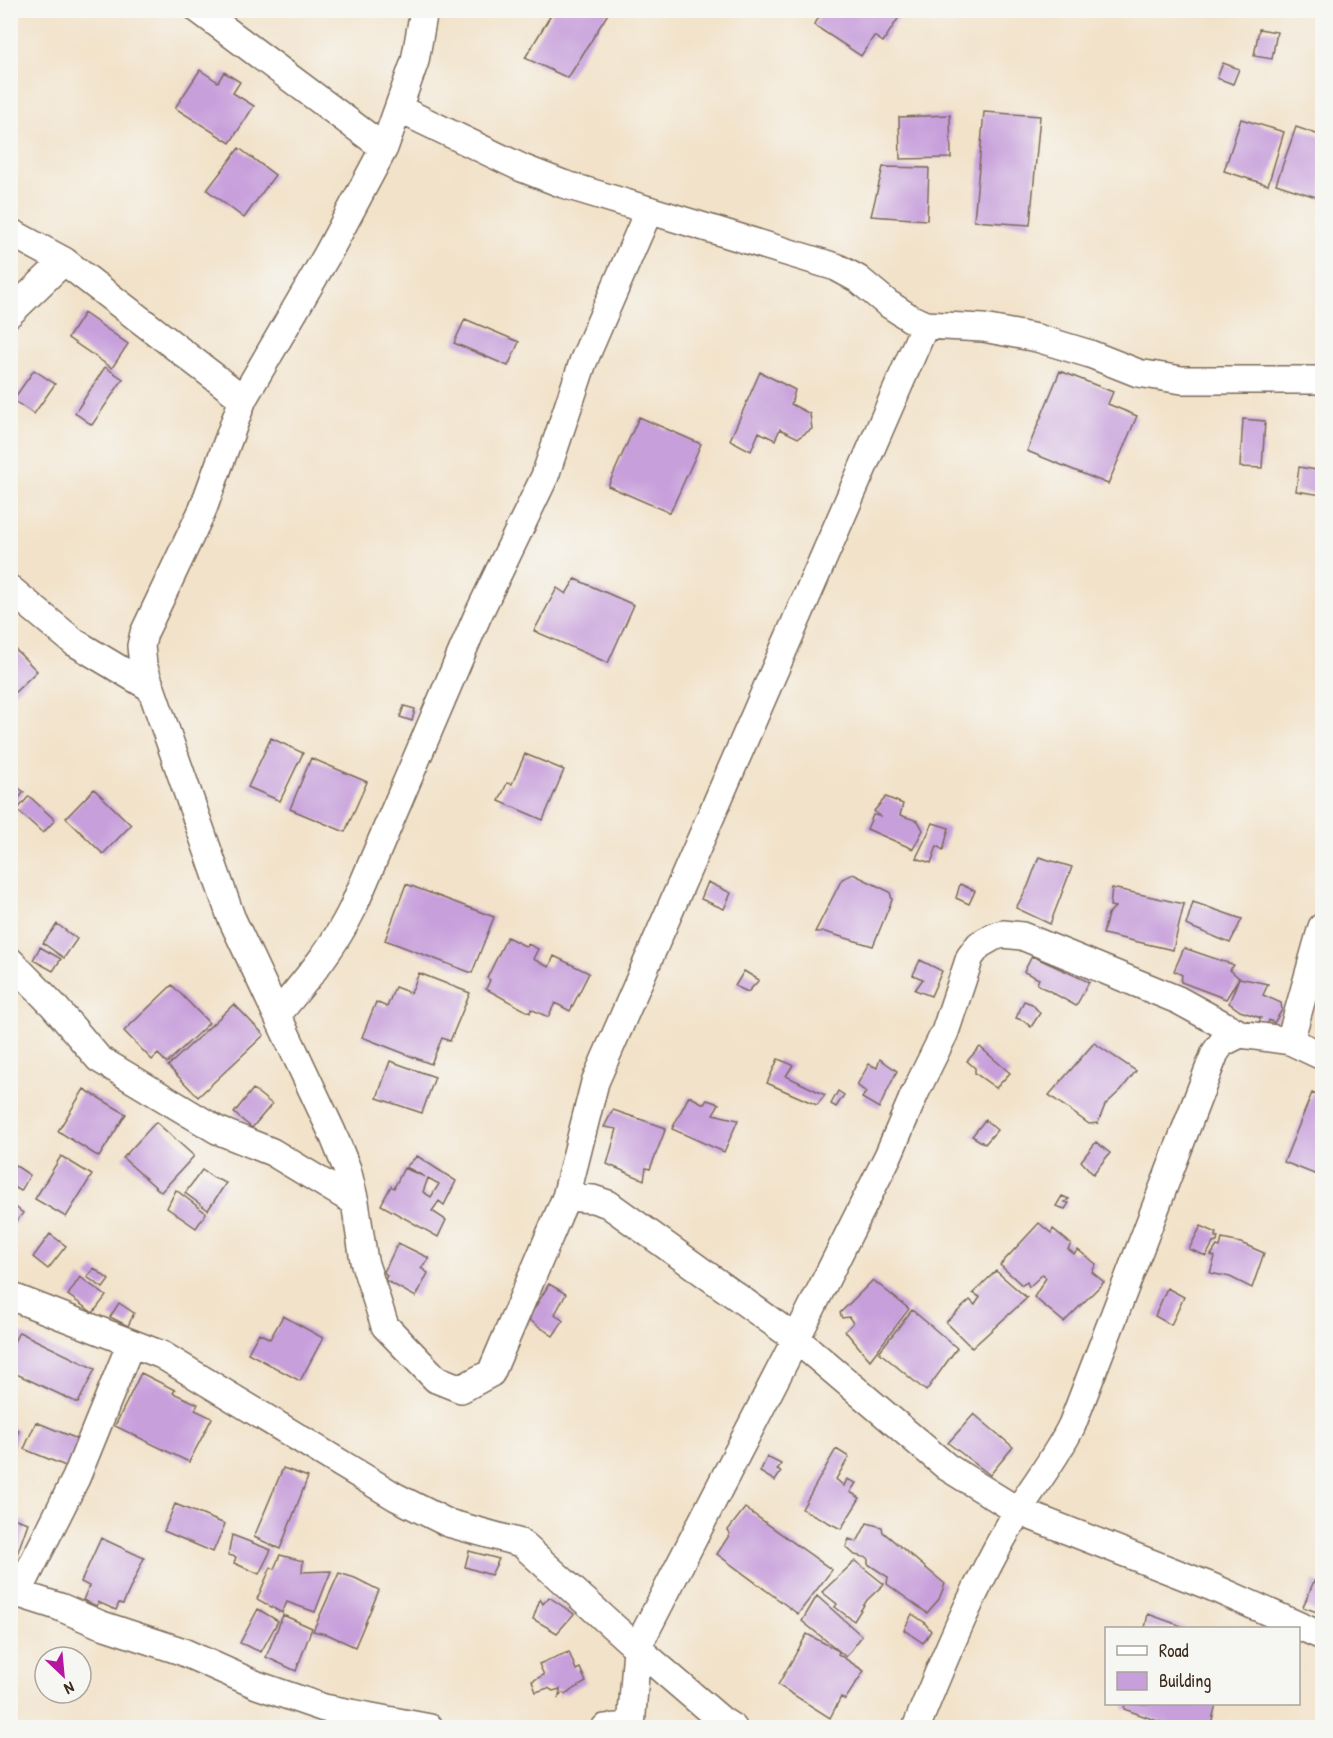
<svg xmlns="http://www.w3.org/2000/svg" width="1333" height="1738" font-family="'Patrick Hand',sans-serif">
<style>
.building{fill:#c79fdb;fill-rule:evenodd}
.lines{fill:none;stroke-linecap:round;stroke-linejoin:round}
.minor-casing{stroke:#7b6a5a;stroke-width:30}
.minor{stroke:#fff;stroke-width:27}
</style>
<rect width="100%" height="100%" fill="#f6f6f2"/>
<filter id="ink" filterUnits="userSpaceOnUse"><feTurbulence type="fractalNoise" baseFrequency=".0167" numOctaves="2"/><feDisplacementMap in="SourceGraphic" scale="12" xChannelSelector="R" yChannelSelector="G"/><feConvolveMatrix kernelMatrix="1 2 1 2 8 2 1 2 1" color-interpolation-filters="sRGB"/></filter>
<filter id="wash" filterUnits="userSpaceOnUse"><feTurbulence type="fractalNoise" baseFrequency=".008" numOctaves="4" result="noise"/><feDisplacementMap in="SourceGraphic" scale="24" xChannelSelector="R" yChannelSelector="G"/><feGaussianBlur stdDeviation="1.35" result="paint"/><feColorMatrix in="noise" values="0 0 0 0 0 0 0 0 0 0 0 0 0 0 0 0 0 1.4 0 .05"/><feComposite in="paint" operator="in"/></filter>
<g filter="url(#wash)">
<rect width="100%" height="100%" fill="#f2e2c9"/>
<g id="blocks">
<!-- building -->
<path class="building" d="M554 10H606L609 12 568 78 525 58Z
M824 10H895L901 14 883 42 874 36 861 56 814 25Z
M1259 29 1277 32 1272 59 1254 56Z
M1223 63 1239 69 1233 84 1217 78Z
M200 70 218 82 224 72 240 82 233 93 254 106 230 143 175 108Z
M984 112 1040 116 1030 225 974 221Z
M950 115 951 158 900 159 899 117Z
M1241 119 1284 132 1268 185 1224 171Z
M1296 127 1322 136V199L1276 184Z
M239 148 275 175 244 218 207 190Z
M883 167 929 168 927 220 871 216Z
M84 313 128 344 112 368 68 338Z
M465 319 519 342 508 366 454 343Z
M105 367 123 379 92 425 75 413Z
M34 370 55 384 34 414 13 400Z
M1060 371 1113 392 1108 404 1137 416 1108 484 1027 451Z
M760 372 795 390 791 404 810 414 812 429 798 438 780 429 775 440 759 432 751 451 730 440Z
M639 417 701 444 670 513 608 486Z
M1243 419 1265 421 1262 468 1240 467Z
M1299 467 1322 471V495L1296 491Z
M575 579 634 605 608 663 534 631 557 588 566 594Z
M10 644 37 671 10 697Z
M404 706 415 709 412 721 400 717Z
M271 738 303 753 280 801 248 787Z
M525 754 564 770 543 820 499 801 507 783 512 784Z
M311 758 367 782 345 832 290 809Z
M10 782 24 792 10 808Z
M94 789 131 825 103 854 66 818Z
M29 796 55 820 43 833 17 810Z
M886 797 903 804 900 815 918 821 923 830 913 849 867 829 873 815 879 816 874 811Z
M933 823 949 828 943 850 937 846 931 863 916 858Z
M1039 857 1072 867 1050 924 1016 908 1028 886Z
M853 874 890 892 892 900 873 946 825 932H815L842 879Z
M708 882 731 893 724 909 701 899Z
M406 884 494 917 472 973 385 940Z
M960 884 975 891 969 904 956 898Z
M1112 888 1184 904 1173 950 1103 934 1108 914 1115 907 1110 906Z
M1193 902 1242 919 1230 943 1186 925Z
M57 924 77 939 64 958 43 943Z
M507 937 527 947 528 944 538 949 533 959 549 967 554 956 589 973 570 1011 555 1003 548 1017 531 1009 530 1013 486 989 490 980 487 978Z
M40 947 61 959 53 971 33 960Z
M1184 948 1234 965 1230 970 1239 978 1226 999 1181 982 1182 975 1174 971Z
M1032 956 1089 982 1076 1006 1037 984 1039 979 1024 972Z
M920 960 942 971 931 996 915 990 923 979 913 975Z
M744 971 759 980 748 992 735 986Z
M419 973 470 993 450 1041 442 1038 431 1064 362 1037 376 1002 387 1007 395 987 411 993Z
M1239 978 1268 984 1263 995 1281 1003 1282 1010 1274 1023 1269 1020 1266 1028 1258 1024 1261 1018 1240 1011 1229 1003Z
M172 985 209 1023 167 1063 158 1054 152 1060 124 1031Z
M1024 1001 1032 1004 1040 1013 1031 1027 1024 1021 1016 1018Z
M234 1004 264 1035 198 1097 168 1066Z
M1094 1043 1136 1071 1121 1090 1105 1105 1098 1123 1089 1124 1049 1095Z
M980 1047 1010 1073 996 1088 975 1073V1068L967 1061Z
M778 1059 793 1065 786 1076 825 1095 817 1105 767 1083Z
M880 1059 897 1071 879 1108 862 1098 866 1092 857 1085 869 1064 877 1068Z
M390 1061 435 1077 422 1113 377 1098Z
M84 1089 126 1114 99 1157 58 1131Z
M253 1089 272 1104 252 1128 234 1113Z
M838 1091 844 1095 836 1107 831 1104Z
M1312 1093 1322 1097V1177L1284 1162Z
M689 1096 704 1104 707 1100 719 1104 713 1114 738 1120 724 1152 672 1129Z
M613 1110 666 1128 650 1169 646 1168 644 1180 607 1164 617 1129 604 1127Z
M985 1120 997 1130 985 1144 972 1136Z
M156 1122 194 1156 161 1192 123 1158Z
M1096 1142 1110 1153 1093 1174 1081 1161Z
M61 1156 92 1175 66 1217 35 1199Z
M417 1156 456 1181 444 1205 439 1201 432 1211 446 1220 438 1237 381 1205 391 1186 394 1188 404 1168 425 1177 406 1167ZM428 1178 439 1184 431 1197 423 1192Z
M13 1164 30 1175 21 1191 10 1185V1168Z
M202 1170 214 1178 226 1183 208 1210 185 1193Z
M176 1190 206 1213 196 1228 167 1208Z
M1062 1196 1069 1199 1065 1202 1069 1203 1065 1209 1056 1206Z
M10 1203 23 1213 10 1230Z
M1039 1223 1051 1233 1053 1229 1071 1244 1068 1249 1074 1254 1078 1250 1096 1264 1092 1272 1104 1282 1064 1322 1034 1297 1046 1278 1043 1274 1029 1287 1027 1282 1022 1285 1000 1265Z
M1201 1226 1217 1233 1215 1237H1218L1217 1242 1213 1243 1206 1256 1189 1249Z
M50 1234 66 1246 48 1269 33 1257Z
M1222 1239 1241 1243 1264 1253 1252 1288 1230 1277 1210 1273 1215 1257 1211 1255 1217 1246 1220 1247Z
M398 1243 429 1258 421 1268 428 1273 416 1297 385 1280 387 1276 384 1272Z
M94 1268 109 1280 103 1288 87 1277Z
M996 1271 1027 1298 972 1348 946 1322 970 1300 975 1305 980 1297 973 1293Z
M80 1277 106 1296 93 1313 68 1295Z
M873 1280 909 1309 870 1360 845 1331 853 1323 849 1317 842 1318 840 1313Z
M549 1284 566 1294 555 1314 563 1321 553 1336 528 1319Z
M1167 1288 1184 1297 1171 1325 1155 1316Z
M119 1303 134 1313 128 1326 110 1317Z
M912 1310 957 1348 926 1391 879 1352Z
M283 1316 323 1338 300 1381 248 1353 259 1333 270 1339Z
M19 1332 95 1369 78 1403 10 1371V1350Z
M141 1373 175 1390 173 1393 198 1404 195 1410 212 1418 189 1462 115 1426Z
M974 1414 1013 1447 990 1475 948 1443Z
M36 1422 80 1440 68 1467 24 1449Z
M10 1427 19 1430 11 1452H10Z
M836 1449 849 1457 836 1479 844 1486 847 1479 856 1483 850 1492 860 1498 841 1529 802 1509Z
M767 1457 781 1464 777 1470 781 1472 775 1481 760 1472Z
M283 1468 308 1477 280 1549 254 1537Z
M175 1504 225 1524 213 1552 164 1531Z
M745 1508 832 1570 798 1614 717 1554 730 1534 728 1530Z
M10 1517 28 1523 16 1557 10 1555Z
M867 1523 882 1527 883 1532 945 1584 939 1599 927 1613 887 1584 888 1577 868 1564V1558L855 1555 846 1547 849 1539 857 1542Z
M232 1535 271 1550 259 1574 234 1563 236 1557 228 1555Z
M101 1538 144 1558 123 1604 119 1603 116 1610 98 1602 97 1606 83 1600 89 1586 81 1582Z
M469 1551 499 1559 491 1575 465 1567Z
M280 1555 303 1561 302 1572 331 1571 315 1612 287 1602 282 1613 257 1599 271 1567 274 1569Z
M855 1561 884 1584 867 1600 854 1621 835 1607 837 1604 822 1592Z
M339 1573 355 1578 379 1590 355 1647 329 1635 313 1631Z
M1314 1581 1322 1585V1614L1303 1607Z
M817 1596 862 1636 846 1657 839 1651 838 1654 864 1671 845 1700 841 1697 830 1718 778 1685 807 1634 839 1651 802 1621Z
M549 1597 574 1614 557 1633 533 1619 540 1599 543 1604Z
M258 1609 278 1621 261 1652 240 1643Z
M912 1614 924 1622 931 1631 923 1643 904 1630Z
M1148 1614 1187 1628H1145Z
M283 1615 312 1628 296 1671 266 1657Z
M569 1652 576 1670 580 1668 586 1682 566 1694 562 1693 559 1697 560 1689 553 1691 548 1688 536 1692 532 1681 544 1675 539 1664Z
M1125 1704H1216L1210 1728H1177L1124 1709Z"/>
</g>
</g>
<g filter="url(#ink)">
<use href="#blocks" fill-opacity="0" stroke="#7b6a5a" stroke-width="1.5"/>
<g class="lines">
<defs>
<path id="minor" d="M199 10 384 148
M424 10 415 61 384 148 327 255 243 399 203 509 144 633 141 646 143 665 231 917 332 1132 347 1169 355 1202 364 1261 385 1326 436 1379 461 1389 491 1373 566 1197 595 1082 925 325
M399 109 522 168 563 184 836 267 858 279 887 303 910 318 925 325 983 328 1037 338 1090 354 1138 373 1182 380H1322
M10 232 64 261 243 399
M10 313 64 261
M10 589 74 642 151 688
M10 961 53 1005 99 1059 217 1130 272 1152 355 1202
M277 1015C305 981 333 949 352 910L477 617 545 476 583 362 649 210
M1290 1041 1322 927
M566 1197 593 1199 608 1204 796 1339 947 1467 1018 1511 1212 1587 1322 1636
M10 1296 162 1355 396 1497 448 1523 521 1543 637 1648 722 1721 733 1728
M10 1591 60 1607 99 1624 181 1651 257 1685 324 1708 430 1728
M18 1593 76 1478 131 1343
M605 1728 631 1726
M631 1728 637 1648 796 1339 888 1156 915 1093 945 1032 970 957 979 945 993 937 1003 934 1022 936 1178 1000 1240 1034
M916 1728C946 1653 977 1580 1018 1511 1036 1482 1057 1456 1072 1425L1215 1053 1222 1043 1240 1034 1290 1041 1322 1056"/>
</defs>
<!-- minor casing -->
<use href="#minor" class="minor-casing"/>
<!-- minor -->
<use href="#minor" class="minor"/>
</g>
</g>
<!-- margin -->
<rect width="1333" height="1738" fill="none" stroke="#f6f6f2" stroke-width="36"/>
<!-- legend -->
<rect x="1105" y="1627" width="195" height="78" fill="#f6f6f2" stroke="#aba49d" stroke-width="1.5"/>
<rect x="1117" y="1646" width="30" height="9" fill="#ffffff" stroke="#aba49d" stroke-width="1.5"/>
<text x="1159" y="1657" font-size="18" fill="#3b2a1e">Road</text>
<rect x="1117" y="1672" width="30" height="18" fill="#c79fdb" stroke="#aba49d" stroke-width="1.5"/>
<text x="1159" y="1687" font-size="18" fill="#3b2a1e">Building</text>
<!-- north arrow -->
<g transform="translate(63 1675) rotate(154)"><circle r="28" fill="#f6f6f2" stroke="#aba49d" stroke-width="1.5"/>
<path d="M0-4.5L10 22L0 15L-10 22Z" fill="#b5179e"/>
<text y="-9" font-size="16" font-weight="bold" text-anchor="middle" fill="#3b2a1e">N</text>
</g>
</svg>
